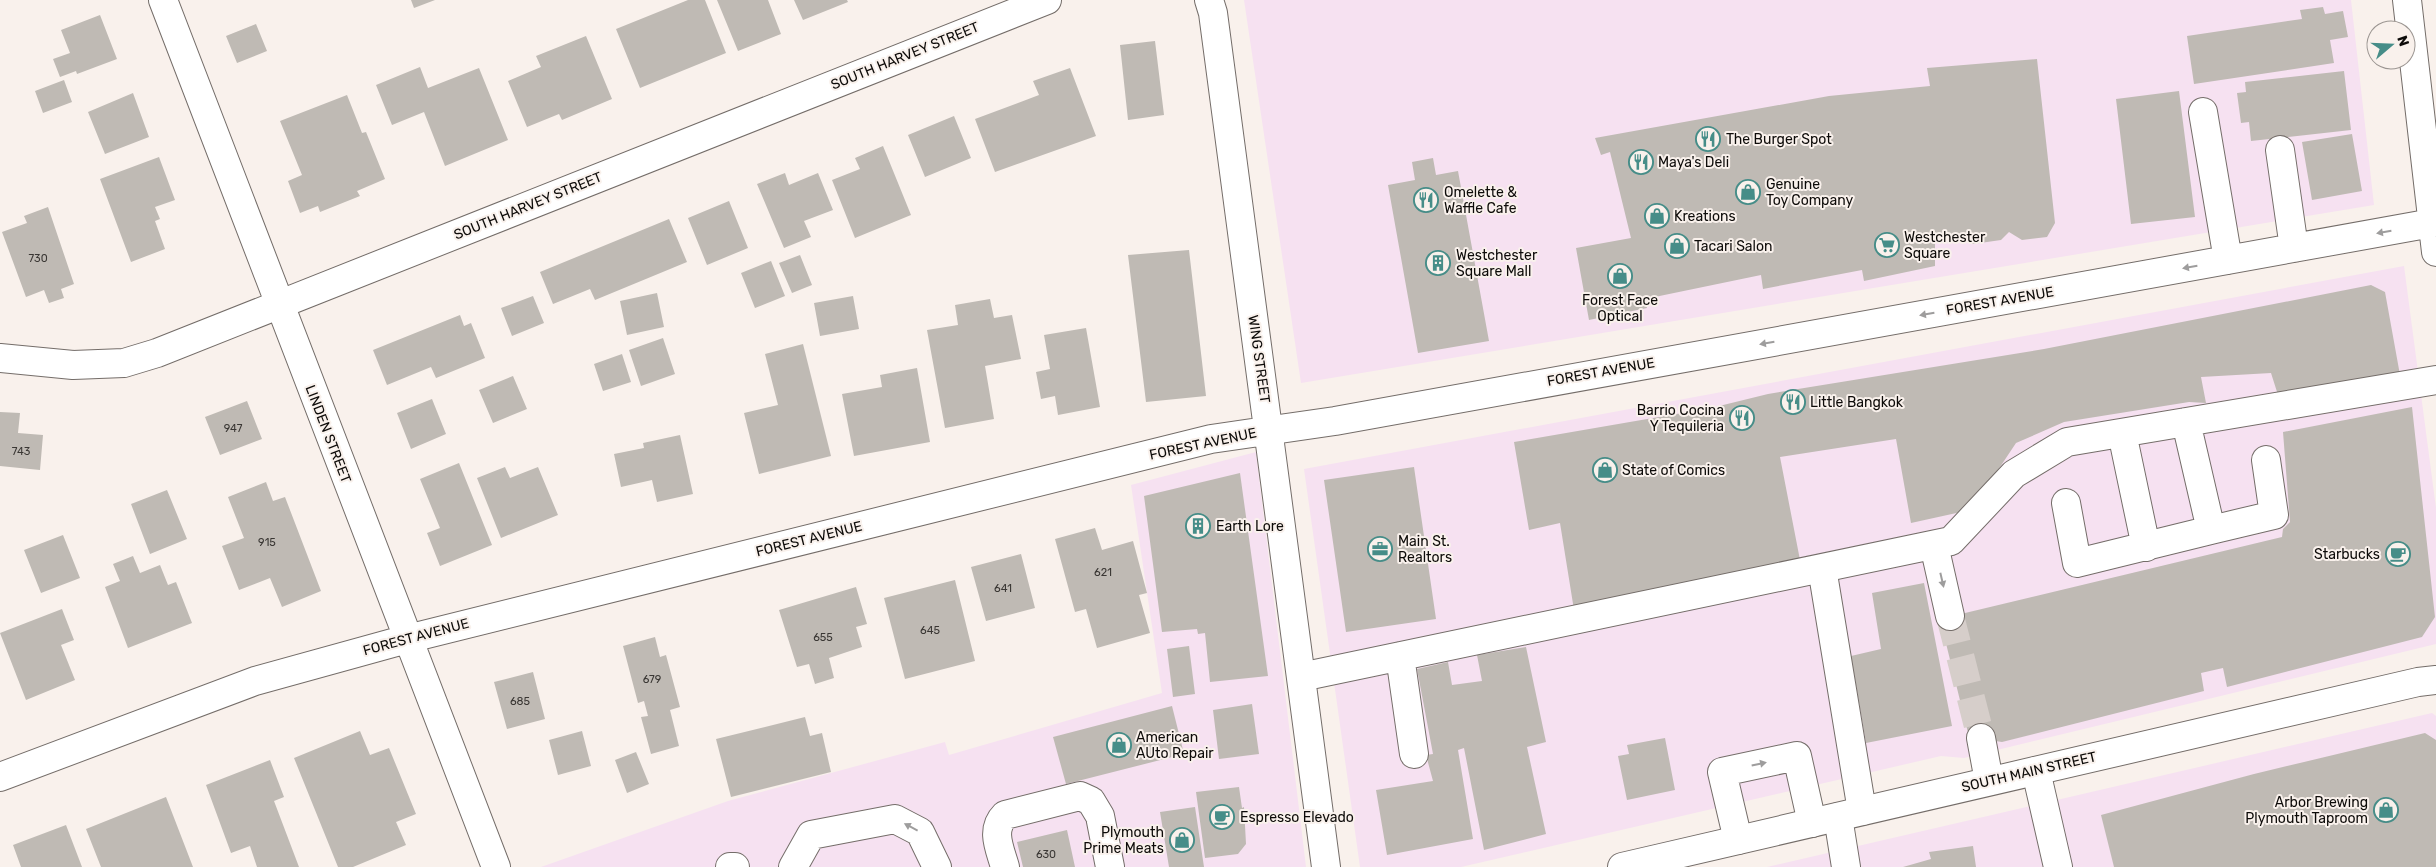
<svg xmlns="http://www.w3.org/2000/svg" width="2436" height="867" font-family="Rubik,sans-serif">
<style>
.commercial{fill:#f6e1f1}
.building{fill:#bfbab4}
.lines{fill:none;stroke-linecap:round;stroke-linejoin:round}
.minor-tunnel{stroke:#d6ceca;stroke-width:28;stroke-dasharray:28 14;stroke-linecap:butt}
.minor-casing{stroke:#746d69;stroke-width:30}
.major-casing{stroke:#746d69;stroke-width:30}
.minor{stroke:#fff;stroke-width:28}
.major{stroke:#fff;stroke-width:28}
.oneway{fill:#9e9d9d}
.labels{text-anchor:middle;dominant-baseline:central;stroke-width:4;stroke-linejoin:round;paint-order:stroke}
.number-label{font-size:11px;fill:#3a3734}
.street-label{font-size:14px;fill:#0d0b09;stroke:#f9f1ec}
.poi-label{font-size:14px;fill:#0d0b09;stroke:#f9f1ec;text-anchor:start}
</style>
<rect width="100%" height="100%" fill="#f9f1ec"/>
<!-- commercial -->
<path class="commercial" d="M1244 0H2351L2374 205 1301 383Z
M2404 266 2436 508V644L1964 758 1941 756 1461 867H1360L1304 469Z
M1256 452 1306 867H541L728 801 945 742 949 755 1162 693 1131 485Z
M2432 713 2436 716V867H1767Z"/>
<!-- building -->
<path class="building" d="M411 0H435L414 8Z
M688 0H705L726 53 640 88 616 29Z
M717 0H768L781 34 738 51Z
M794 0H847L848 2 803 20Z
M2323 7 2325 14 2343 11 2348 37 2330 40 2334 63 2194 84 2187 36 2302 19 2300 10Z
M100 15 117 59 77 74 76 71 60 77 53 59 70 53 61 30Z
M256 24 267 51 237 63 226 36Z
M586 36 612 99 562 120 559 114 527 127 508 81 541 67 536 56Z
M1155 41 1164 115 1128 120 1120 45Z
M2037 59 2055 223 2047 237 2022 240 2009 232 2001 240 1973 244 1964 238 1935 243V266L1864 281 1862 270 1763 289 1761 275 1645 299 1647 308 1589 320 1576 248 1631 238 1610 152 1601 155 1595 138 1829 96 1930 86 1927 68Z
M420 67 428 88 479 68 508 140 445 166 424 112 392 125 376 85Z
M1070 68 1096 136 995 172 975 119 1039 95 1033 81Z
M2344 71 2351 130 2251 141 2249 122 2241 123 2237 93 2246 92 2245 82Z
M64 80 72 102 43 113 35 91Z
M2179 91 2195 217 2131 224 2116 99Z
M133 93 149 137 105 154 88 112Z
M347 95 362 133 366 132 385 179 357 191 360 196 320 212 318 206 300 213 288 181 302 175 280 121Z
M954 116 971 158 925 177 908 135Z
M2352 134 2362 191 2312 200 2302 142Z
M883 146 911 215 855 238 832 180 860 169 855 158Z
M159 157 175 200 155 207 160 219 155 221 165 249 131 262 100 179Z
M1433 158 1436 175 1458 171 1489 341 1418 353 1388 185 1415 180 1412 162Z
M785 173 789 185 818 173 833 210 804 221 811 237 784 248 757 184Z
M729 201 748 248 707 265 688 218Z
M48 207 74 284 61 289 64 298 49 303 44 290 26 297 2 232 27 223 24 216Z
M669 219 687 262 595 300 590 289 553 304 540 272Z
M1189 250 1206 396 1146 402 1128 255Z
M800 255 812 285 792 293 779 263Z
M771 261 785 296 755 308 741 273Z
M2371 285 2385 292 2400 375 2278 395 2271 373 2201 377 2206 403 2189 402 2064 422 2016 443 1994 476 1961 512 1911 523 1896 439 1780 457 1800 560 1574 610 1560 523 1529 530 1514 442 1711 408 1768 394 2044 349Z
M657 293 664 327 627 335 620 301Z
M533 296 544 323 512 336 501 308Z
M853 296 859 329 820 336 814 303Z
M990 299 994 318 1012 315 1021 359 985 366 994 419 945 428 927 330 958 325 955 305Z
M460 315 464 326 471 323 485 358 436 378 431 367 387 385 373 350Z
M1086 328 1100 407 1058 415 1055 396 1041 399 1036 372 1050 369 1044 335Z
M663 338 675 374 641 386 629 350Z
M803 344 831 456 759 474 744 413 778 405 765 354Z
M622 354 631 382 603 391 594 364Z
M917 368 930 442 854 456 842 394 882 387 880 375Z
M513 376 527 409 493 423 479 390Z
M432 399 446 434 411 449 397 413Z
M247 401 262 439 220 455 205 417Z
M2412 407 2435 617 2422 637 2227 687 2223 668 2201 673 2204 691 2002 742 1969 737 1940 619 2282 537 2283 529 2290 522 2283 432Z
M0 412 20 413 18 433 43 435 40 470 0 466Z
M680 435 693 494 657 502 652 480 621 487 614 454 644 448 643 443Z
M459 463 492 545 440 566 427 533 440 528 420 479Z
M505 467 510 478 538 467 558 515 501 538 477 478Z
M1414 467 1436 619 1346 632 1324 480Z
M1240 473 1268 676 1210 682 1205 633 1198 634 1197 629 1162 632 1144 496Z
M266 482 273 501 285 497 321 591 282 607 270 578 239 590 222 546 244 538 228 497Z
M167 490 187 539 150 554 131 504Z
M1095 528 1102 550 1133 541 1147 593 1139 595 1150 633 1097 648 1086 609 1075 612 1055 539Z
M63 535 80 578 41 593 24 550Z
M1021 554 1035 608 986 621 971 567Z
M133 556 140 573 160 565 168 585 176 582 192 623 128 648 105 587 120 581 113 564Z
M955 580 975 661 905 679 884 598Z
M1924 583 1952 726 1866 743 1851 656 1881 649 1872 593Z
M856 587 867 624 856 627 862 647 829 658 834 678 815 684 809 664 797 667 779 610Z
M62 609 74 640 61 645 75 680 26 700 0 633Z
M655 637 660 657 666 655 680 707 670 710 679 746 651 754 641 717 648 716 644 701 638 703 623 646Z
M1189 646 1195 694 1173 697 1167 649Z
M1526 647 1546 742 1527 747 1546 834 1484 850 1464 748 1458 750 1473 839 1387 855 1376 790 1433 781 1426 755 1433 754 1417 669 1448 662 1452 685 1482 681 1477 655Z
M533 672 545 719 507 729 494 682Z
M1252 704 1259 754 1219 759 1213 710Z
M1172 706 1184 754 1066 784 1053 737Z
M805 717 810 736 822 733 831 772 731 797 716 739Z
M360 731 370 755 389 748 416 814 396 822 406 845 353 867H338L294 758Z
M582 731 591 766 558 775 549 740Z
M2425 733 2436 740V867H2114L2101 815 2254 774Z
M1665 738 1675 790 1627 800 1618 756 1629 754 1627 745Z
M636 752 649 784 627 793 615 760Z
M270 760 284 797 274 801 299 867H257L250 846 231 853 206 785Z
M1239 787 1242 808 1244 807 1246 844 1238 854 1205 858 1196 792Z
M166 797 193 867H101L86 829Z
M1195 807 1204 867H1169L1160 812Z
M66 825 82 867H21L13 845Z
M1067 830 1075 867H1023L1017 842Z
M1973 846 1976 867H1903L1931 859 1929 852Z"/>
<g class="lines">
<!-- minor-tunnel -->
<path class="minor-tunnel" d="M1950 616 1981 738"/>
<defs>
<path id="minor" d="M163 0 496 867
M1209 0 1213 13 1326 867
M2407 0 2436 252
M2203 112 2228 260
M2280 150 2294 248
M0 358 73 365 124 363 157 353 1047 0
M2122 433 2146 547
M2066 503 2077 563 2211 530 2186 422
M2211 530 2274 515 2266 460
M1934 545 1950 616
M1822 568 1862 811
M1400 656 1414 754
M1301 677 1951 541 2014 474 2067 442 2436 380
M1981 738 1989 781
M2036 771 2058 867
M0 777 255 681 407 639 1211 439 1335 421 2432 223
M1838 817 1846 867
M1738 840 1722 772 1797 756 1812 823
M730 867H735
M793 867 811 835 895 819 920 832 937 867
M1005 867C1000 849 990 830 1005 815L1080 796 1091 801 1100 816 1110 867"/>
<path id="major" d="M1622 867 2418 682 2436 680"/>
</defs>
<!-- minor casing -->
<use href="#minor" class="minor-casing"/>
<!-- major casing -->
<use href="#major" class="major-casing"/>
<!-- minor -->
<use href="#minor" class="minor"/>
<!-- major -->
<use href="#major" class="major"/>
</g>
<!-- one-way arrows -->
<defs><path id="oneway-solid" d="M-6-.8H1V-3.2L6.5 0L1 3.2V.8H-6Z" transform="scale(1.25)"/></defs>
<g class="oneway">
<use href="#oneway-solid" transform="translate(2384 232) rotate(170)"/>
<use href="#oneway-solid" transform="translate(2190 267) rotate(170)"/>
<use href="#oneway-solid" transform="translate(1927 314) rotate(170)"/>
<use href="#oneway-solid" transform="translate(1767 343) rotate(170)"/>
<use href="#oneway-solid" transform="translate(1942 580) rotate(77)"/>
<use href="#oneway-solid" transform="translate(1759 764) rotate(-12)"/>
<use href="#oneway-solid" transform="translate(911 827) rotate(-152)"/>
</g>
<!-- icons -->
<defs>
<symbol id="restaurant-ring" viewBox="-11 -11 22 22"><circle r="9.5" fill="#f9f1ec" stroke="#468d88" stroke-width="1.5"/><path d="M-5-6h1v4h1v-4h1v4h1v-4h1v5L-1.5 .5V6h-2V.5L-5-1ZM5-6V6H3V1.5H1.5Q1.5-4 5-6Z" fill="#468d88"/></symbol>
<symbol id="shop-ring" viewBox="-11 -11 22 22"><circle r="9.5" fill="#f9f1ec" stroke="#468d88" stroke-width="1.5"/><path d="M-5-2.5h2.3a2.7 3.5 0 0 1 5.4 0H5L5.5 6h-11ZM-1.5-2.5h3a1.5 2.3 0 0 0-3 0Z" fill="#468d88"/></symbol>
<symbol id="supermarket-ring" viewBox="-11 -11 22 22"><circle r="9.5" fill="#f9f1ec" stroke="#468d88" stroke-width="1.5"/><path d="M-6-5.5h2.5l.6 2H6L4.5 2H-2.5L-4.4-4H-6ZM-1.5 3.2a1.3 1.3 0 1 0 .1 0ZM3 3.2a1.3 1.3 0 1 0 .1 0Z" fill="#468d88"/></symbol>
<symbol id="building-ring" viewBox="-11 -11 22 22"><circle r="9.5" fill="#f9f1ec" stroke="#468d88" stroke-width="1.5"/><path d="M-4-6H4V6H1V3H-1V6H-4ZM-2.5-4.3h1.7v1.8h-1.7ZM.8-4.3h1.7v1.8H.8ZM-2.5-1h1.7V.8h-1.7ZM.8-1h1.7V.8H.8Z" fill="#468d88"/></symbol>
<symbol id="office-ring" viewBox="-11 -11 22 22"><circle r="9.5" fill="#f9f1ec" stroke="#468d88" stroke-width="1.5"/><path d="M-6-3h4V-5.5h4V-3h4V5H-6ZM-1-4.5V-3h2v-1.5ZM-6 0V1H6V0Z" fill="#468d88"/></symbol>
<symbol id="cafe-ring" viewBox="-11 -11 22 22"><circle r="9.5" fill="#f9f1ec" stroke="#468d88" stroke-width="1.5"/><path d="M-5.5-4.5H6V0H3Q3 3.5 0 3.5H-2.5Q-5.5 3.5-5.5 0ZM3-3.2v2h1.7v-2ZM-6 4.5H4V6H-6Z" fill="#468d88"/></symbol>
</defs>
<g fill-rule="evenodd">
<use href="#restaurant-ring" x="1694" y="125" width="28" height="28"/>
<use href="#restaurant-ring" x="1627" y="148" width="28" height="28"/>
<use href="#shop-ring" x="1734" y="178" width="28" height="28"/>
<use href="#restaurant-ring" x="1412" y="186" width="28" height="28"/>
<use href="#shop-ring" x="1643" y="202" width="28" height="28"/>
<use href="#supermarket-ring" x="1873" y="231" width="28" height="28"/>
<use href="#shop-ring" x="1663" y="232" width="28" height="28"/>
<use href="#building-ring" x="1424" y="249" width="28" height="28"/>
<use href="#shop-ring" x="1606" y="262" width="28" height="28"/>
<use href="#restaurant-ring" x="1779" y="388" width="28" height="28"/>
<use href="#restaurant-ring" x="1728" y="404" width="28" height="28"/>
<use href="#shop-ring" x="1591" y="456" width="28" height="28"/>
<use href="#building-ring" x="1184" y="512" width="28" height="28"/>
<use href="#office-ring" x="1366" y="535" width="28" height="28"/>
<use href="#cafe-ring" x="2384" y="540" width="28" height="28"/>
<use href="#shop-ring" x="1105" y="731" width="28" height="28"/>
<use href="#shop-ring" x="2372" y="796" width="28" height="28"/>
<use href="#cafe-ring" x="1208" y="803" width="28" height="28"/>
<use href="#shop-ring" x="1168" y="826" width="28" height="28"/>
</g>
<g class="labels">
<!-- number labels -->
<g class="number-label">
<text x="38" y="258">730</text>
<text x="233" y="428">947</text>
<text x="21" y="451">743</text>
<text x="267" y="542">915</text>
<text x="1103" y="572">621</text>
<text x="1003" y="588">641</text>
<text x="930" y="630">645</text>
<text x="823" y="637">655</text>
<text x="652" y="679">679</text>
<text x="520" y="701">685</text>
<text x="1046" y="854">630</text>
</g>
<!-- street labels -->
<g class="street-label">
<text transform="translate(905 56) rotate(-22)">SOUTH HARVEY STREET</text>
<text transform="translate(528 206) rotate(-22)">SOUTH HARVEY STREET</text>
<text transform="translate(2000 301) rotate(-10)">FOREST AVENUE</text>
<text transform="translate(1259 359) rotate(82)">WING STREET</text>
<text transform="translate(1601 372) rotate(-10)">FOREST AVENUE</text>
<text transform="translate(328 434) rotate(69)">LINDEN STREET</text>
<text transform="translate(1203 444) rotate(-12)">FOREST AVENUE</text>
<text transform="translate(809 539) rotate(-14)">FOREST AVENUE</text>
<text transform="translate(416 637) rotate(-15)">FOREST AVENUE</text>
<text transform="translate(2029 772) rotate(-13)">SOUTH MAIN STREET</text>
</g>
<!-- poi labels -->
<g class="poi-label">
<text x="1726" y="139">The Burger Spot</text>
<text x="1658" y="162">Maya's Deli</text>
<text x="1766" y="184">Genuine<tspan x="1766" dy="16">Toy Company</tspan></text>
<text x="1444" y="192">Omelette &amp;<tspan x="1444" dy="16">Waffle Cafe</tspan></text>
<text x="1674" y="216">Kreations</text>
<text x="1904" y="237">Westchester<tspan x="1904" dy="16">Square</tspan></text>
<text x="1694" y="246">Tacari Salon</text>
<text x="1456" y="255">Westchester<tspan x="1456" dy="16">Square Mall</tspan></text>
<text x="1620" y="300" text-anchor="middle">Forest Face<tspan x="1620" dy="16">Optical</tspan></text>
<text x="1810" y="402">Little Bangkok</text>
<text x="1724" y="410" text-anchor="end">Barrio Cocina<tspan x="1724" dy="16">Y Tequileria</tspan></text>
<text x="1622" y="470">State of Comics</text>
<text x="1216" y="526">Earth Lore</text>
<text x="1398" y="541">Main St.<tspan x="1398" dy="16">Realtors</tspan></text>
<text x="2380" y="554" text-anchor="end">Starbucks</text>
<text x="1136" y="737">American<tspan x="1136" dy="16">AUto Repair</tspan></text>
<text x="2368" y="802" text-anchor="end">Arbor Brewing<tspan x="2368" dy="16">Plymouth Taproom</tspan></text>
<text x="1240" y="817">Espresso Elevado</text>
<text x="1164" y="832" text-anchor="end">Plymouth<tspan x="1164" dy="16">Prime Meats</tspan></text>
</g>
</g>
<!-- north arrow -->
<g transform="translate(2391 45) rotate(71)"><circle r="24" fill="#f9f1ec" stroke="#9b9591"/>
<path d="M0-4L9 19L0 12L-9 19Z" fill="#468d88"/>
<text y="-8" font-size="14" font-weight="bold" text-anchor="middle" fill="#0d0b09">N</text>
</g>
</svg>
